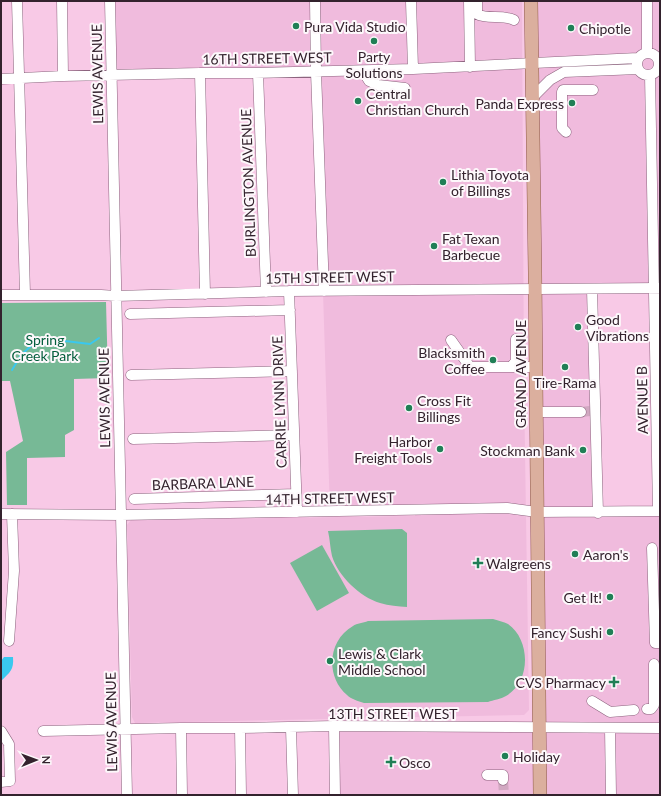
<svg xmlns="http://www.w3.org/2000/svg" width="661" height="796" font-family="Lato,sans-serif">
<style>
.built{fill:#f0bbdd}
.green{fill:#77b996}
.water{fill:#3ac8ee}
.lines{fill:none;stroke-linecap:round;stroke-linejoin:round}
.stream{stroke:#3ac8ee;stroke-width:2}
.minor-tunnel{stroke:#d1a8c1;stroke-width:10;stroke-dasharray:10 5;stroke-linecap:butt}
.minor-casing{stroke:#8c637e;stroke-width:11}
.major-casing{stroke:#915b4d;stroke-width:14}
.minor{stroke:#fff;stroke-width:10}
.major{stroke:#dbaf9e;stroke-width:13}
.poi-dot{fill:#207f56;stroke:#fdf8fb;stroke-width:1.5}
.labels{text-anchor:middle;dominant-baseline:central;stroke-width:4;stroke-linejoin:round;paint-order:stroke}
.poi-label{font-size:14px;fill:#33222d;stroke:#fdf8fb;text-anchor:start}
.street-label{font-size:14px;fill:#33222d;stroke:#fdf8fb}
.park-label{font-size:14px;fill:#035e3c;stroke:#fdf8fb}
</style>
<rect width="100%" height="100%" fill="#f8c9e6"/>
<!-- built -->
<path class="built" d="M109 1H522L524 386 529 710 524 715 135 723 132 717 127 525 131 520 415 516V510L330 512 316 72 110 75Z
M531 1H660V288L593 289 598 512 660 511V795H335L334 730 538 728Z"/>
<!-- green -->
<path class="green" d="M106 302 108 378 74 379V430L65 435V457L27 458V505H7L6 452 23 441 10 381H1V303Z
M402 529 407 533V607C398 606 389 606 380 603 360 597 338 576 332 556 330 548 330 539 328 531Z
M322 545 349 593 317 611 290 563Z
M493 619C497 620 504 622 508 624 531 640 531 682 506 696 501 699 493 700 488 702L364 703C358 701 351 699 347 695 325 676 328 640 353 626 357 623 363 623 368 621Z"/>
<!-- water -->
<path class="water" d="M4 657H13C14 670 10 672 1 681V661Z"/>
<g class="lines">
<!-- stream -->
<path class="stream" d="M12 370 21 355 32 345H56L65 341 90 344 99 338"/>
<!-- minor-tunnel -->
<path class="minor-tunnel" d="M581 412 590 411
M503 780 504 795"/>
<defs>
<path id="minor" d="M17 1 25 294
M62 1 63 76
M110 1 127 795
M315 1 316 72 324 291
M411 1 413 69
M469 1 470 67
M477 1V14C487 20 502 14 514 20
M647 1V53
M637 64a11 11 0 1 1 22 0a11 11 0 1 1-22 0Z
M363 71 369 81 378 85 405 88
M200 73 205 294
M258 73 266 292
M650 75 658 511
M1 79 63 76 200 73H254L413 69 638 58
M533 97 550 80 564 72 638 69
M566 132 562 128V92L563 90H593
M592 289 598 513
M289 291 297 512
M1 295H101L116 296 289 291 660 288
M130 314 290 310
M451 340 470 367H536
M511 367 516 361V339
M131 375 292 371
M536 412H581
M133 439 294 435
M134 499 296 494
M1 514 121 515 507 508 537 512 660 511
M652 548 655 643H660
M9 641 14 571 12 514
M592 701 610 712 634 710
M647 709H651L654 705V664
M334 726 335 795
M181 728 182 795
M240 728 241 795
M291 728 293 795
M610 728 611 795
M1 731 9 744 10 781 1 782
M43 731 181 728H240L334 726 660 728
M487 775H503V780"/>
<path id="major" d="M531 1 535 273 540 795"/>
</defs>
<!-- minor casing -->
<use href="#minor" class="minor-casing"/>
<!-- major casing -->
<use href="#major" class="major-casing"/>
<!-- minor -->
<use href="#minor" class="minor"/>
<!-- major -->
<use href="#major" class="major"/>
</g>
<!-- markers -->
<g class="poi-dot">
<circle cx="296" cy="26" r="4"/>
<circle cx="571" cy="28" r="4"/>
<circle cx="374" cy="41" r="4"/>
<circle cx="358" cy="101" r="4"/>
<circle cx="572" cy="103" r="4"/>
<circle cx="443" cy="182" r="4"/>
<circle cx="434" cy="246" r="4"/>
<circle cx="578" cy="327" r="4"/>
<circle cx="493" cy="360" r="4"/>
<circle cx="565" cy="367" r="4"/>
<circle cx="409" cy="408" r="4"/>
<circle cx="440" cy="449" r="4"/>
<circle cx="583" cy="450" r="4"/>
<circle cx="575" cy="554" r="4"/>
<path d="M476 557h4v4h4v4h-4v4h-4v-4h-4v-4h4z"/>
<circle cx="610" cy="597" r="4"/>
<circle cx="610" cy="632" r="4"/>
<circle cx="330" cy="661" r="4"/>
<path d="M612 676h4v4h4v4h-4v4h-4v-4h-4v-4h4z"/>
<circle cx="505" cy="756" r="4"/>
<path d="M389 756h4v4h4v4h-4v4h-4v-4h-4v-4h4z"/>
</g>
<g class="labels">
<!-- poi labels -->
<g class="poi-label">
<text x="304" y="26">Pura Vida Studio</text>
<text x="579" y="28">Chipotle</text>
<text x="374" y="56" text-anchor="middle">Party<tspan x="374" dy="16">Solutions</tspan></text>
<text x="366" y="93">Central<tspan x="366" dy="16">Christian Church</tspan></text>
<text x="564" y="103" text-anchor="end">Panda Express</text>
<text x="451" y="174">Lithia Toyota<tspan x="451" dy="16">of Billings</tspan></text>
<text x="442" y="238">Fat Texan<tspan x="442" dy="16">Barbecue</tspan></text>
<text x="586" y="319">Good<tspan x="586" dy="16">Vibrations</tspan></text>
<text x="485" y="352" text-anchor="end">Blacksmith<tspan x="485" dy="16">Coffee</tspan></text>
<text x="565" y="382" text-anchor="middle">Tire-Rama</text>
<text x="417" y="400">Cross Fit<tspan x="417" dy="16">Billings</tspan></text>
<text x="432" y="441" text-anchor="end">Harbor<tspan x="432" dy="16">Freight Tools</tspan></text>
<text x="575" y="450" text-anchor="end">Stockman Bank</text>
<text x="583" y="554">Aaron's</text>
<text x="486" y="563">Walgreens</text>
<text x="602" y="597" text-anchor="end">Get It!</text>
<text x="602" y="632" text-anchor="end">Fancy Sushi</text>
<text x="338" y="653">Lewis &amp; Clark<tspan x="338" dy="16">Middle School</tspan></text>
<text x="606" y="682" text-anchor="end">CVS Pharmacy</text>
<text x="513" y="756">Holiday</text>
<text x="399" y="762">Osco</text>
</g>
<!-- street labels -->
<g class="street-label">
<text transform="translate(267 58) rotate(-1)">16TH STREET WEST</text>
<text transform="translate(97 74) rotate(-91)">LEWIS AVENUE</text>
<text transform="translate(248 183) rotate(-92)">BURLINGTON AVENUE</text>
<text transform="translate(330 277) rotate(-1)">15TH STREET WEST</text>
<text transform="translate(520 374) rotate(-90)">GRAND AVENUE</text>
<text transform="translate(104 398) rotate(-91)">LEWIS AVENUE</text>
<text transform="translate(642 400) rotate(-91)">AVENUE B</text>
<text transform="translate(279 402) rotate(-92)">CARRIE LYNN DRIVE</text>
<text transform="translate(203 483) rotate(-2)">BARBARA LANE</text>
<text transform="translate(330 498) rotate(-1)">14TH STREET WEST</text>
<text x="393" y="713">13TH STREET WEST</text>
<text transform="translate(111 722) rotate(-91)">LEWIS AVENUE</text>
</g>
<!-- park labels -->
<g class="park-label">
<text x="45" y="339">Spring<tspan x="45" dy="16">Creek Park</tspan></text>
</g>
</g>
<!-- border -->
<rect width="661" height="796" fill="none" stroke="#33222d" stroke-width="4"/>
<!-- north arrow -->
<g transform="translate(36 760) rotate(89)" stroke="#fdf8fb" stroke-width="3" paint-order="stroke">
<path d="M0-3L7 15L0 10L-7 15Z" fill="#33222d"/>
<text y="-6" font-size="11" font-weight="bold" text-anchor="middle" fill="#33222d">N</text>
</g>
</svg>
